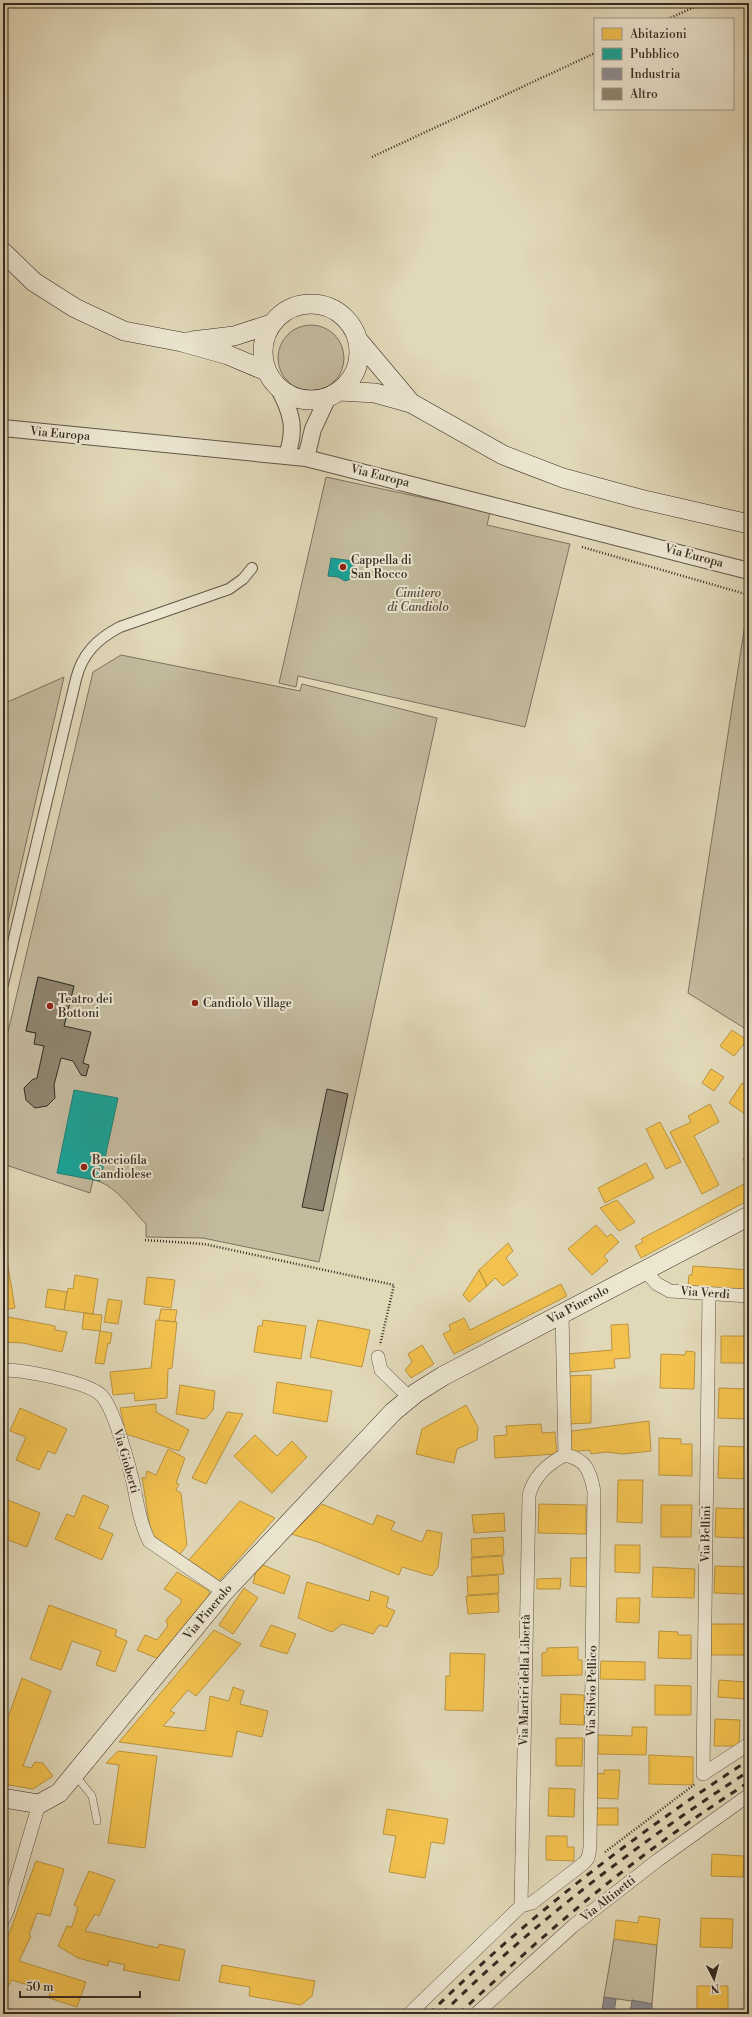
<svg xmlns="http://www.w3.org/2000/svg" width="752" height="2017" font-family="'Libre Bodoni',serif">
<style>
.green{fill:#c4bb9f;stroke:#7d7361}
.homes{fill:#f2c14e;stroke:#ba9441}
.public{fill:#17a398;stroke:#207f75}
.industry{fill:#8d8d92;stroke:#737071}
.building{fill:#8f8570;stroke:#362b23}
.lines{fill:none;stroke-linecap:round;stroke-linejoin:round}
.service-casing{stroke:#615648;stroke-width:8}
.pedestrian-casing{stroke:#615648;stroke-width:12}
.minor-casing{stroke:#615648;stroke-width:14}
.tertiary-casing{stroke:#615648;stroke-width:18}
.secondary-casing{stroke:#362b23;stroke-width:20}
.path{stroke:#362b23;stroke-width:2.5;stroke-dasharray:1 2;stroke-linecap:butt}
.service{stroke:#ece6d1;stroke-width:7}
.pedestrian{stroke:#ece6d1;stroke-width:10}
.minor{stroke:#ece6d1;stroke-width:13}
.tertiary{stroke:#ece6d1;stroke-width:16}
.secondary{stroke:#ece6d1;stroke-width:19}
.rail{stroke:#362b23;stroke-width:3;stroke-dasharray:7 7;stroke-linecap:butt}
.poi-dot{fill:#8f2418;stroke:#ece6d1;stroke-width:1.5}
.labels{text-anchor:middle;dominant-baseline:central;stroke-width:4;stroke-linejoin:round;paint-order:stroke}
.street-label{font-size:12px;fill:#362b23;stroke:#ece6d1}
.poi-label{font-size:12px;fill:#362b23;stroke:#ece6d1;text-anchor:start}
.park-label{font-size:12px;font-style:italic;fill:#52483c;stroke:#ece6d1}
</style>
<rect width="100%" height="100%" fill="#e1d8b8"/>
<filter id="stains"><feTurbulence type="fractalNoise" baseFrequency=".005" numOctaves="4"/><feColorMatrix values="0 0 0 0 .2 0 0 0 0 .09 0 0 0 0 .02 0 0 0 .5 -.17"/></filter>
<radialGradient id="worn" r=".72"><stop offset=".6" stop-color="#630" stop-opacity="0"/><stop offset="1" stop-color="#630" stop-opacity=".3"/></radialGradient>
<!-- green -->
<path class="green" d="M278 358a33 33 0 1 1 66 0a33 33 0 1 1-66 0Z
M326 477 490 512 487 525 570 544 525 727 298 676 296 687 279 683Z
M749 598V1031L688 993Z
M121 655 300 691 302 684 437 718 319 1262 203 1238 146 1237V1224C131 1209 114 1183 93 1180L90 1193 3 1164V1053L93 672Z
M64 677 3 944V704Z
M614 1939 657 1945 652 2004 604 1997Z"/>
<!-- homes -->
<path class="homes" d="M732 1030 747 1040 734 1056 720 1046Z
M711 1069 724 1077 714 1091 702 1083Z
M742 1083 749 1088V1117L729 1103Z
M710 1104 719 1122 694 1136 719 1185 702 1194 670 1132 691 1122 688 1116Z
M660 1122 681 1162 666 1169 646 1129Z
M749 1156V1171L743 1159Z
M646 1163 654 1178 605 1203 598 1188Z
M744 1184 749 1193V1200L641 1258 635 1246 643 1242 641 1239Z
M617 1200 635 1222 619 1231 600 1208Z
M596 1225 607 1237 611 1234 619 1242 604 1256 608 1261 592 1275 568 1249Z
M508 1243 513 1251 506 1258 518 1275 503 1286 495 1278 487 1286 479 1270Z
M3 1247 5 1248 15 1308 3 1310Z
M693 1266 749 1270V1291L688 1287 689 1275H692Z
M479 1270 487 1286 469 1302 463 1295Z
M75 1275 98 1279 93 1314 64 1310 68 1288 73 1289Z
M147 1277 175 1280 171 1308 144 1304Z
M561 1284 567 1296 454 1354 443 1334 451 1330 449 1325 464 1318 470 1330Z
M48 1289 67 1292 64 1310 45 1307Z
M108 1299 122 1301 118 1324 104 1322Z
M161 1309 177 1310 175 1322 159 1320Z
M84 1313 102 1315 100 1331 82 1329Z
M3 1316 55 1326V1330L67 1332 62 1352 23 1343 3 1342Z
M156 1320 177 1322 172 1368 168 1369 167 1398 135 1401 134 1393 113 1395 110 1372 151 1368Z
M263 1320 306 1326 301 1359 254 1352 258 1326H262Z
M318 1320 370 1330 362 1367 310 1357Z
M628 1324 630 1358 614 1359 615 1368 569 1372 567 1354 612 1350 611 1325Z
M100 1331 112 1333 110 1344 108 1343 104 1364 95 1363Z
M721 1336H747V1363H721Z
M422 1345 434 1364 411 1378 405 1370 412 1362 408 1354Z
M686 1351 695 1352 694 1389 660 1388 661 1354 685 1355Z
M591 1375V1423L566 1424 565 1376Z
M277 1382 332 1391 327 1422 273 1413Z
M180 1385 215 1391 213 1410 205 1419 176 1414Z
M719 1388 749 1389 748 1419 718 1418Z
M156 1404V1412L189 1430 179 1451 126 1434 120 1408Z
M466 1405 478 1427 477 1440 457 1449 454 1463 416 1454 422 1429Z
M20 1408 67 1429 55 1454 48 1451 39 1470 16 1460 26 1437 10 1431Z
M227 1412 243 1414 206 1484 192 1478Z
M649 1421 651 1451 623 1454 606 1452 591 1454 590 1450 567 1452 565 1432Z
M541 1424 542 1433 555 1432 557 1454 495 1458 494 1436 507 1435 506 1426Z
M255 1435 277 1456 292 1441 307 1457 272 1493 234 1456Z
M659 1438 681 1439V1444H692V1476L659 1475Z
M719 1446 749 1447 748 1479 718 1478Z
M168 1449 185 1458 176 1483 179 1484 176 1490 181 1493 187 1545 178 1557 152 1540 142 1477 145 1479 147 1471 156 1475Z
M618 1480H643L642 1523 617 1522Z
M83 1495 109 1506 99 1528 113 1534 102 1560 55 1539 67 1514 74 1517Z
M3 1498 40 1513 27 1547 3 1538Z
M240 1501 275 1518 219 1581 188 1561Z
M322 1504 373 1525 377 1515 395 1522 391 1530 422 1542 427 1530 442 1533 438 1567 432 1576 402 1567 399 1575 318 1542 291 1534Z
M539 1504 586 1505V1534L538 1533Z
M661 1505H692L691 1537H661Z
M716 1508 748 1509 746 1538 715 1537Z
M504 1513 505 1531 474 1533 472 1515Z
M503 1537 504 1555 472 1557 471 1539Z
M615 1545H640V1573L615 1572Z
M502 1556 504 1574 472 1576 471 1558Z
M571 1558H588V1587L570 1586Z
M263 1565 290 1576 284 1594 253 1583 256 1571Z
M715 1566 747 1567V1594L714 1593Z
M653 1567 695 1569 694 1598 652 1597Z
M177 1572 208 1590 211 1598 161 1660 137 1650 145 1635 157 1640 168 1626 166 1620 181 1603V1599L164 1589Z
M498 1575 499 1593 468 1595 467 1577Z
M561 1578 560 1589H537V1579Z
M307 1582 369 1601 371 1591 389 1597 386 1607 395 1611 387 1627 379 1625 373 1634 342 1624 332 1632 298 1618Z
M244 1588 258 1598 233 1634 219 1625Z
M498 1594 499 1612 468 1614 466 1596Z
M617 1598H640L639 1623 616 1622Z
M49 1605 117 1630 115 1636 127 1641 115 1672 96 1665 101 1651 72 1641 61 1670 30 1659Z
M711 1624H748V1655H711Z
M271 1625 296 1634 287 1654 260 1646Z
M214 1630 241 1644 196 1696 188 1690 170 1711 175 1713 163 1726 205 1731 210 1696 229 1701 233 1687 244 1691 240 1704 268 1711 262 1737 237 1731 232 1757 119 1742Z
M659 1631 678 1632V1635H691V1659L658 1658Z
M578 1647V1660H582V1675L542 1676V1653L547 1652V1648Z
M450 1653 485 1654 483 1711 445 1710 446 1676H450Z
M601 1661 645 1662V1680L600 1679Z
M22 1678 51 1691 23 1766 31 1768 35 1762 43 1763 53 1776 33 1789 3 1784V1714L9 1715Z
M719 1680 746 1682 745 1699 718 1697Z
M655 1685 691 1686V1715H655Z
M561 1694 584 1695V1725L560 1724Z
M715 1719 740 1720 739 1746H714Z
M632 1727H647L646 1755 598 1754V1735L632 1736Z
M556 1738H583L582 1766H556Z
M118 1751 157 1756 145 1848 108 1843 119 1765 106 1763Z
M649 1755 693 1757V1785L649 1784Z
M604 1770H620L618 1799 596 1798 597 1773 604 1774Z
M549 1788 575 1789 574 1817 548 1816Z
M597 1808H618V1825H596Z
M387 1809 448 1819 444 1844 431 1842 425 1878 389 1872 396 1836 383 1834Z
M546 1836H567V1847H574V1861L546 1860Z
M712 1854 744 1856 743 1877 711 1876Z
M36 1861 64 1869 50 1916 37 1913 29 1935 31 1936 19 1961 86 1982 77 2007 49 1998 50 1992 12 1980 3 1994V1950Z
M89 1871 115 1880 99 1916 95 1914 85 1931 158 1948 159 1944 185 1950 179 1981 123 1970 125 1965 109 1961 108 1966 78 1958 58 1946 67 1926 72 1927 78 1907 74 1905Z
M639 1916 660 1919 657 1945 614 1939 616 1920 638 1923Z
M701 1918 733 1919 732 1948 700 1947Z
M222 1965 315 1981 312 1996 301 2005 249 1996 250 1987 219 1982Z
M697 1986H728V2013H697Z"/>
<!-- public -->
<path class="public" d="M331 558 353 561 357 570 354 578 345 581 338 577 328 576Z
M38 977 74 986 61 1039 26 1031Z
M74 1090 118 1098 100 1181 57 1173Z"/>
<!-- industry -->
<path class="industry" d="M604 1997 616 1999 614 2012 602 2010Z
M632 2000 652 2004V2014H630Z"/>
<!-- building -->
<path class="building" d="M38 977 74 986 64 1026 91 1032 83 1063 89 1065 86 1076 81 1075 73 1061 61 1058 54 1085 55 1098 47 1106 35 1108 26 1100 24 1088 32 1080 37 1078 44 1046 34 1044 36 1033 26 1031Z
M327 1089 348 1094 323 1211 302 1207Z"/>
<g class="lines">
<defs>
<path id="service" d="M75 1775 92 1796 97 1821"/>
<path id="pedestrian" d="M3 984 76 679C82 654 97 639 120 627L229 589 243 579 252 568"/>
<path id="minor" d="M645 1271 657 1284 670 1291 749 1296
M562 1314 565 1455
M378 1357 381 1370 410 1398
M3 1370C23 1370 90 1382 102 1396 115 1411 128 1462 133 1482 137 1502 140 1523 149 1541L224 1592
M703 1774 709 1294
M703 1774 749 1744
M521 1906 532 1903 584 1863 588 1858 590 1848 594 1491C590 1471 586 1459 565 1455
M3 1920 8 1909 39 1804
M409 2014 521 1906 529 1495C534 1476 547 1464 565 1455
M476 2014 573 1926 658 1860 749 1795"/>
<path id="tertiary" d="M279 389C292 413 296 429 287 455
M3 428 306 458 749 571
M306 458 313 429 328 397"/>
<path id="secondary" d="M3 252 34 282 75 308 124 331 182 342 228 355 266 371
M263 352a48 48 0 1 1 96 0a48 48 0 1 1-96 0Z
M358 340 411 403
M192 341 234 336 271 324
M339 391 375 393 411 403 503 455 563 478 640 499 749 524
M3 1798 39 1804 59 1793 224 1592 393 1412 416 1393 443 1376 749 1216"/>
</defs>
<!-- service casing -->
<use href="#service" class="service-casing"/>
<!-- pedestrian casing -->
<use href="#pedestrian" class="pedestrian-casing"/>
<!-- minor casing -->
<use href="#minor" class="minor-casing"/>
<!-- tertiary casing -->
<use href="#tertiary" class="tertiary-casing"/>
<!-- secondary casing -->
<use href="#secondary" class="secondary-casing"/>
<!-- path -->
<path class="path" d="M668 19 703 3
M372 157 595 53
M582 547 749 595
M145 1240 204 1244 394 1285 380 1345
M605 1852 695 1784"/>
<!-- service -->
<use href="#service" class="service"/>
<!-- pedestrian -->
<use href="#pedestrian" class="pedestrian"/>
<!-- minor -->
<use href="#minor" class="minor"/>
<!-- tertiary -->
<use href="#tertiary" class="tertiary"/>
<!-- secondary -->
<use href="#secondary" class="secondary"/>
<!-- rail -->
<path class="rail" d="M429 2014C526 1918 635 1834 749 1760
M442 2014C534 1922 640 1842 749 1771
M459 2014C476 1997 495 1981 512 1965 586 1897 665 1836 749 1782"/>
</g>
<!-- markers -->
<g class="poi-dot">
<circle cx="343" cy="567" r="4"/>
<circle cx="195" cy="1003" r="4"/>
<circle cx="50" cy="1006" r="4"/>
<circle cx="84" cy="1167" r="4"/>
</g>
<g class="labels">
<!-- street labels -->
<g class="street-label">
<text transform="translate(60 434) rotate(5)">Via Europa</text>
<text transform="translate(380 476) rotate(14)">Via Europa</text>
<text transform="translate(694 556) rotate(15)">Via Europa</text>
<text transform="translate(705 1293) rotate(4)">Via Verdi</text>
<text transform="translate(578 1305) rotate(-28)">Via Pinerolo</text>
<text transform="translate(126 1461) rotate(74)">Via Gioberti</text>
<text transform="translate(706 1534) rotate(-89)">Via Bellini</text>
<text transform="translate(208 1612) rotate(-50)">Via Pinerolo</text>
<text transform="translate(525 1680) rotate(-89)">Via Martiri della Libertà</text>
<text transform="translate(592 1691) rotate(-89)">Via Silvio Pellico</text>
<text transform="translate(608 1899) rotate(-38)">Via Altinetti</text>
</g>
<!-- poi labels -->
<g class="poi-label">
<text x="351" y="560">Cappella di<tspan x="351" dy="14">San Rocco</tspan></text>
<text x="58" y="999">Teatro dei<tspan x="58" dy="14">Bottoni</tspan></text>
<text x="203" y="1003">Candiolo Village</text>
<text x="92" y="1160">Bocciofila<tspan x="92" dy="14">Candiolese</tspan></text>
</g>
<!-- park labels -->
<g class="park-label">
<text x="418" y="593">Cimitero<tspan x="418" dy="14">di Candiolo</tspan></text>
</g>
</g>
<!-- margin -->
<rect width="752" height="2017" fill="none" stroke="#e1d8b8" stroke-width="16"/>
<rect x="4" y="4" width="744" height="2009" fill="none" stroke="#362b23" stroke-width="2"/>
<rect x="8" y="8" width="736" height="2001" fill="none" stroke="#362b23"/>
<!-- legend -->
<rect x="594" y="18" width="140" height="92" fill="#ece6d1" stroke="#a39b8b"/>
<rect x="602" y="28" width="20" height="12" fill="#f2c14e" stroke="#a39b8b"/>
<text x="630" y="38" font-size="12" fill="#362b23">Abitazioni</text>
<rect x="602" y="48" width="20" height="12" fill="#17a398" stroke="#a39b8b"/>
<text x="630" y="58" font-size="12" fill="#362b23">Pubblico</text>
<rect x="602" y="68" width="20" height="12" fill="#8d8d92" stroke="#a39b8b"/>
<text x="630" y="78" font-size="12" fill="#362b23">Industria</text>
<rect x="602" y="88" width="20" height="12" fill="#8f8570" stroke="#a39b8b"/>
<text x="630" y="98" font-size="12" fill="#362b23">Altro</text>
<!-- north arrow -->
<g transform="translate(714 1979) rotate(174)" stroke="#ece6d1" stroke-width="3" paint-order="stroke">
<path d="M0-3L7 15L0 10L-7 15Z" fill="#362b23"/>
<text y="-6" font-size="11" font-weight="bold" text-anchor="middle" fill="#362b23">N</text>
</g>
<!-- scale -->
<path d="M20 1991v6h120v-6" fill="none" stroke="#362b23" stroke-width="2"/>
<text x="26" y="1991" font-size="12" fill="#362b23" stroke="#ece6d1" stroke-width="3" paint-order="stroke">50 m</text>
<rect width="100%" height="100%" filter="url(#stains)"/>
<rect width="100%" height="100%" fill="url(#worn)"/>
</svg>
